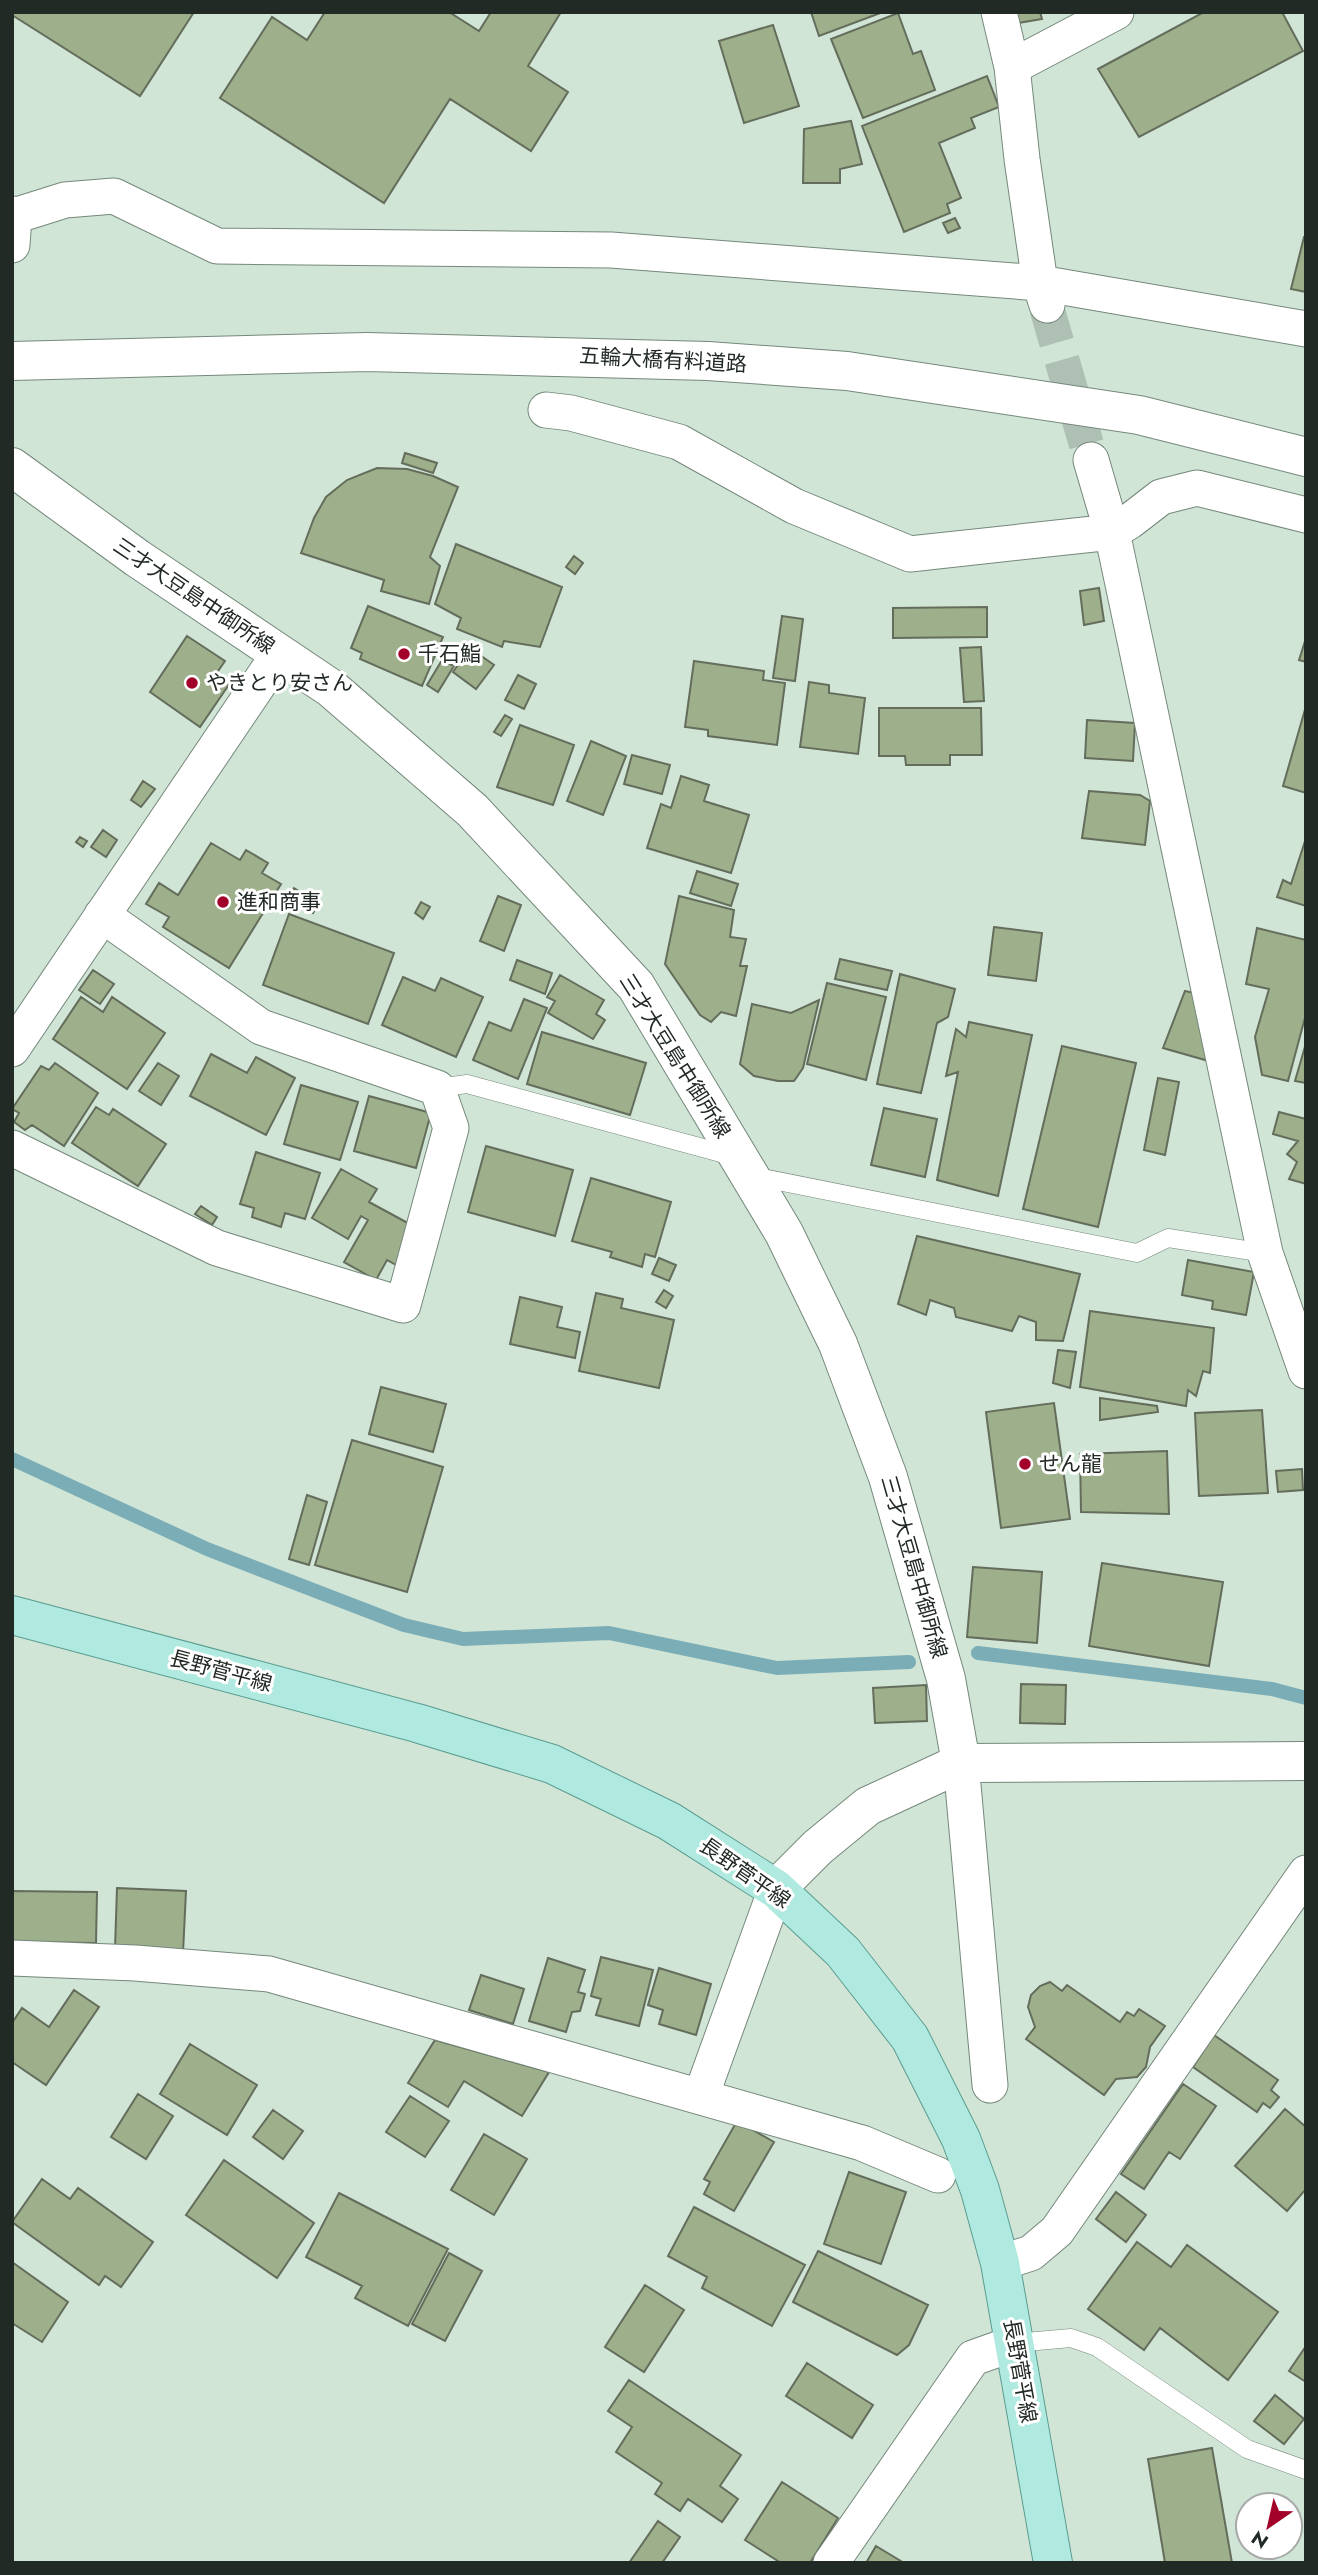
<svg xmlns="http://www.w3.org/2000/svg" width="1318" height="2575" font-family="Jost,'Noto Sans JP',sans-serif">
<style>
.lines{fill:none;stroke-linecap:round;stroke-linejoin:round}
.stream{stroke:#7badb6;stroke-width:14}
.building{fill:#9eaf8b;stroke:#646d5b;stroke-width:2}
.minor-tunnel{stroke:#adc0b3;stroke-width:35;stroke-dasharray:35 18;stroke-linecap:butt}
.service-casing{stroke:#75887b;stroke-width:19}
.minor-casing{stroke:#75887b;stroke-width:37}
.secondary-casing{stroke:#75887b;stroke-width:40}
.primary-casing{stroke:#5b9c90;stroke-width:40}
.service{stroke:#fff;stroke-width:18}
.minor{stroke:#fff;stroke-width:35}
.secondary{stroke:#fff;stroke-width:38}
.primary{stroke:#afe9df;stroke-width:38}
.poi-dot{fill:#a20229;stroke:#fff;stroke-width:2.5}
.labels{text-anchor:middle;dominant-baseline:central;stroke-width:6;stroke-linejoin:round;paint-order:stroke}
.street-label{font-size:21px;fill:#222a25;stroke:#fff}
.poi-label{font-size:21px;fill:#222a25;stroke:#fff;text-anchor:start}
</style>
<rect width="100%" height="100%" fill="#d0e5d6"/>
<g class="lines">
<!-- stream -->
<path class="stream" d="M12 1459 207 1549 404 1625 463 1639 609 1633 777 1668 909 1662
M978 1653 1272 1689 1306 1698"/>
</g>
<!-- building -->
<path class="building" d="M12 12H194L140 96 12 15Z
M325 12H449L479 31 491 12H561L528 66 568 92 531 151 450 99 384 203 220 98 272 17 307 40Z
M811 12H883L819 36Z
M1016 12H1040L1042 19 1018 23Z
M1204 12H1282L1303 51 1139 137 1098 69Z
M898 13 913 54 921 51 935 90 863 118 831 39Z
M773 25 799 106 744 123 719 41Z
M987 76 999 107 971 118 975 128 939 143 961 198 947 204 950 213 904 232 862 126Z
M851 121 862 164 840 169V183H803L804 129Z
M955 218 960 228 948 233 943 223Z
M1304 237H1306V292L1291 289Z
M405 453 437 463 433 473 402 463Z
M377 468 407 469 433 476 458 487 430 557 440 566 429 604 381 591 384 580 301 553 314 518 326 497 347 480Z
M456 544 562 587 540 647 504 641 502 647 457 629 461 618 435 604Z
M574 556 583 563 575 574 566 567Z
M1099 588 1104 621 1084 625 1080 591Z
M368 606 443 637 422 686 360 659 362 653 351 648Z
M987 607V637L893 638V608Z
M782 616 803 619 795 681 773 678Z
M187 636 225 661 216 674 230 683 200 727 150 692Z
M1306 638V662L1299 660Z
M447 643 454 647 449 656 442 652Z
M981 647 984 701 964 702 960 648Z
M470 648 494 665 476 689 453 672Z
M442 660 454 666 438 692 427 685Z
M694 661 764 671 763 680 785 683 777 745 708 736V730L685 727Z
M518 675 536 684 524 709 505 700Z
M809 682 829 685V693L865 698 858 754 800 747Z
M1306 706V793L1283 786Z
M879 708H981L982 755H950V765H906L905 756H879Z
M505 715 512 719 501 736 494 732Z
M1087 720 1135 723 1133 761 1085 758Z
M520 725 574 745 553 805 497 787Z
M591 741 626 756 603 815 567 801Z
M632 755 670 765 662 794 624 784Z
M681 776 709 785 704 801 749 815 731 873 647 848 661 804 671 808Z
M143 781 155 789 141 807 131 800Z
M1089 791 1140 795 1150 801 1145 845 1082 838Z
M103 830 117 840 106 857 91 847Z
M80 837 87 841 83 847 76 842Z
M1306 838V906L1277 897 1283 880 1291 884Z
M211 843 240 860 246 850 268 863 262 873 281 884 229 968 163 927 169 917 146 904 159 883 178 895Z
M697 871 738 884 731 906 690 893Z
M294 888 318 904 313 913 288 896Z
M498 896 521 905 504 951 480 941Z
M679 896 734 910 730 937 746 939 740 966H747L736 1016 721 1012 711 1022 700 1015 665 964Z
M421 902 430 907 423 919 415 913Z
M289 914 394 953 368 1024 263 985Z
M994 927 1042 933 1036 981 988 975Z
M1257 928 1306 940V1014L1288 1081 1262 1075 1255 1037 1269 989 1246 984Z
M840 959 892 971 887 990 835 979Z
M517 960 552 973 545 994 510 980Z
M93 970 114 984 100 1004 79 990Z
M900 974 955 989 948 1017 937 1023 921 1093 877 1084Z
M560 975 604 1000 596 1014 605 1020 593 1039 548 1013 555 1001 547 997Z
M403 977 435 991 441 978 483 997 456 1057 382 1025Z
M827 983 886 997 866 1080 807 1064Z
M1185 991 1195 993 1212 1062 1163 1048Z
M81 997 103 1012 112 997 165 1033 127 1089 53 1039Z
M524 999 547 1008 518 1079 473 1060 489 1022 511 1031Z
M819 1000 803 1068 794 1081H778L754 1076 740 1064 752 1004 791 1013Z
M969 1022 1032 1035 998 1196 937 1180 958 1072 946 1076 956 1029 966 1037Z
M542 1032 646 1063 630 1115 527 1084Z
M1306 1043V1083L1295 1081Z
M1062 1046 1136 1063 1098 1227 1023 1209Z
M211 1054 247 1073 256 1057 295 1078 266 1135 190 1096Z
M55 1063 98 1093 64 1146 32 1125 25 1130 14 1122 19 1113 12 1109 41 1066 49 1070Z
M158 1063 179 1076 161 1105 139 1091Z
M1158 1078 1179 1082 1165 1155 1144 1150Z
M301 1085 358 1102 340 1160 284 1144Z
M369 1096 431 1113 416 1168 354 1151Z
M96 1107 109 1115 113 1109 166 1144 138 1186 72 1143Z
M884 1108 937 1119 925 1177 871 1165Z
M1279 1112 1306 1119V1184L1289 1179 1297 1162 1287 1154 1298 1141 1273 1134Z
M486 1146 573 1170 555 1236 468 1212Z
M256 1152 320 1173 305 1219 285 1213 281 1227 252 1217 254 1208 240 1204Z
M341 1169 377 1189 369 1202 417 1228 396 1265 387 1260 376 1280 344 1262 368 1220 361 1216 348 1239 312 1218Z
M591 1178 671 1202 655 1257 645 1254 642 1267 610 1257 612 1252 572 1241Z
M201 1206 217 1217 212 1225 195 1214Z
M917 1236 1080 1274 1063 1341 1036 1340V1322L1019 1316 1012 1331 956 1317 954 1308 930 1300 926 1315 898 1304Z
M659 1258 676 1265 669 1281 652 1274Z
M1188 1260 1254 1272 1246 1315 1212 1309 1213 1301 1182 1295Z
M664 1290 673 1296 666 1308 656 1302Z
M596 1293 623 1299 621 1308 674 1320 659 1388 579 1371Z
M520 1297 562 1307 557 1327 580 1332 575 1358 510 1344Z
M1090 1311 1214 1328 1210 1373 1203 1371 1196 1396 1188 1390 1186 1406 1080 1387Z
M1058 1350 1076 1352 1070 1388 1053 1383Z
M381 1387 446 1404 433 1452 369 1434Z
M1100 1398 1157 1406 1158 1412 1100 1420Z
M1054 1403 1070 1519 1001 1528 986 1412Z
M1262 1410 1268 1493 1199 1496 1195 1413Z
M352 1440 443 1467 407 1592 315 1565Z
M1167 1451 1169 1514 1081 1512 1080 1454Z
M1302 1469 1303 1490 1278 1492 1276 1471Z
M307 1495 327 1502 309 1565 289 1559Z
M1102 1563 1223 1582 1209 1666 1089 1646Z
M973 1567 1042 1572 1037 1643 967 1637Z
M1021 1684 1066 1685 1065 1724 1020 1723Z
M926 1685 927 1721 875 1723 873 1688Z
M117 1888 186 1891 183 1953 115 1949Z
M12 1891 97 1892 96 1943 12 1942Z
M601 1957 653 1970 639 2026 596 2015 601 1999 591 1996Z
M548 1958 585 1970 578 1992 585 1994 580 2011 572 2012 566 2032 529 2021Z
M659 1968 711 1984 696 2035 659 2024 663 2010 648 2005Z
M481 1975 524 1989 513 2024 469 2010Z
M1050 1982 1062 1991 1067 1985 1120 2022 1127 2012 1134 2016 1139 2009 1165 2026 1150 2047 1146 2067 1137 2077 1116 2079 1104 2095 1026 2039 1035 2027 1028 2007 1031 1995 1040 1986Z
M74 1990 99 2007 46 2085 12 2062V2023L22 2008 49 2027Z
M1214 2035 1278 2080 1271 2090 1279 2097 1270 2108 1263 2103 1257 2112 1193 2067Z
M435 2040 549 2072 522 2116 464 2081 448 2107 408 2083Z
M190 2044 257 2085 227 2135 160 2094Z
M1183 2084 1216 2106 1180 2159 1169 2152 1144 2189 1121 2174Z
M138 2094 173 2116 146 2159 111 2137Z
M410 2096 449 2121 425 2157 386 2132Z
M1285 2109 1306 2127V2189L1287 2211 1235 2166Z
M273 2110 303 2131 283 2159 253 2137Z
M737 2121 774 2142 734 2211 704 2194 710 2182 704 2179Z
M484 2134 527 2159 494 2215 451 2190Z
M224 2160 314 2223 277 2278 186 2215Z
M849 2172 906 2192 881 2264 824 2244Z
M42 2179 70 2199 78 2188 153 2242 121 2287 105 2276 99 2285 12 2222Z
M1116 2192 1146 2215 1126 2242 1096 2219Z
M339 2193 448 2249 408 2326 355 2298 362 2286 306 2257Z
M694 2207 805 2265 772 2326 702 2288 707 2277 668 2256Z
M1137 2242 1171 2267 1187 2245 1278 2312 1228 2380 1160 2328 1144 2350 1088 2309Z
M818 2251 928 2305 909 2345 897 2355 793 2302Z
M449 2253 482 2271 445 2341 412 2324Z
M12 2262 68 2302 42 2342 12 2323Z
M645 2285 684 2310 644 2372 605 2347Z
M1306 2346V2382L1289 2371Z
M807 2363 873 2405 852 2438 786 2396Z
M629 2380 741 2455 720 2486 738 2499 722 2522 688 2499 680 2511 655 2494 662 2483 616 2452 632 2427 608 2411Z
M1275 2395 1304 2419 1284 2444 1254 2421Z
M1212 2448 1232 2563H1165L1148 2459Z
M782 2482 838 2518 810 2563H781L745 2540Z
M658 2521 680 2537 662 2563H629Z
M876 2546 904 2563H866Z"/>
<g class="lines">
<!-- minor-tunnel -->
<path class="minor-tunnel" d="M1047 309 1091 460"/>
<defs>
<path id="service" d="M437 1088 467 1084 736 1157
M753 1176 1137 1253 1168 1238 1265 1253
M1015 2343 1071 2338 1097 2347 1247 2449 1306 2470"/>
<path id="minor" d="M999 12 1012 67 1022 159 1040 283 1047 305
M1012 67 1116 12
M12 214 14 216 12 245
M14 216 65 200 114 196 217 246 611 250 1040 283 1306 329
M546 410 571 413 679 442 794 506 910 554 1112 532 1130 521 1161 497 1197 488 1306 515
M1091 460 1112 532 1265 1253 1306 1371
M12 1049 279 654
M12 1148 217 1248 403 1305 451 1128 437 1088 261 1027 102 915
M961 1763 990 2085
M12 1958 135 1963 269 1974 862 2143 938 2175
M701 2096 776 1889
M1000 2263 1031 2253 1057 2231 1306 1873
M831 2563 973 2358 1015 2343"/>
<path id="secondary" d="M12 361 367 352 708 361 847 371 1139 415 1306 457
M12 467 137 558 332 689 472 810 636 986 784 1233 838 1344 888 1477 946 1679 961 1763
M776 1889 818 1847 868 1806 961 1763 1306 1761"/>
<path id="primary" d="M12 1615 417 1723 552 1764 669 1821 776 1889 843 1952 910 2038 961 2139 980 2190 1000 2263 1053 2563"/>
</defs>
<!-- service casing -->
<use href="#service" class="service-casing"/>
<!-- minor casing -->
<use href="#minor" class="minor-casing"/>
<!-- secondary casing -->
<use href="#secondary" class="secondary-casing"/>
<!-- primary casing -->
<use href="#primary" class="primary-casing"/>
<!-- service -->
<use href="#service" class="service"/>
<!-- minor -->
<use href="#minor" class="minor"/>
<!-- secondary -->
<use href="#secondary" class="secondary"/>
<!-- primary -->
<use href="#primary" class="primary"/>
</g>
<!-- markers -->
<g class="poi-dot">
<circle cx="404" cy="654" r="7"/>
<circle cx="192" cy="683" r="7"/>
<circle cx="223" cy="902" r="7"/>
<circle cx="1025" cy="1464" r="7"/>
</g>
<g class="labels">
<!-- street labels -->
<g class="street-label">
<text transform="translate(663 360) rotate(3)">五輪大橋有料道路</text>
<text transform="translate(194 596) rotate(34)">三才大豆島中御所線</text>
<text transform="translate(675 1056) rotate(58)">三才大豆島中御所線</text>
<text transform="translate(914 1567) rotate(74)">三才大豆島中御所線</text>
<text transform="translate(221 1671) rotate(15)">長野菅平線</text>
<text transform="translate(745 1873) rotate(35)">長野菅平線</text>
<text transform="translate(1020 2371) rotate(80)">長野菅平線</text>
</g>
<!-- poi labels -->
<g class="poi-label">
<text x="418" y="654">千石鮨</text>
<text x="206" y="683">やきとり安さん</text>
<text x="237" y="902">進和商事</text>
<text x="1039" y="1464">せん龍</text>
</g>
</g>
<!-- border -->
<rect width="1318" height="2575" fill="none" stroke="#222a25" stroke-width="28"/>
<!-- north arrow -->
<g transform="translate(1269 2526) rotate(214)"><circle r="33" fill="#ffffff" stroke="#a7aaa8" stroke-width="2"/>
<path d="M0-5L12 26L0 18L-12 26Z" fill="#a20229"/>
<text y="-10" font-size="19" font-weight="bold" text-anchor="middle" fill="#222a25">N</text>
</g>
</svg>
